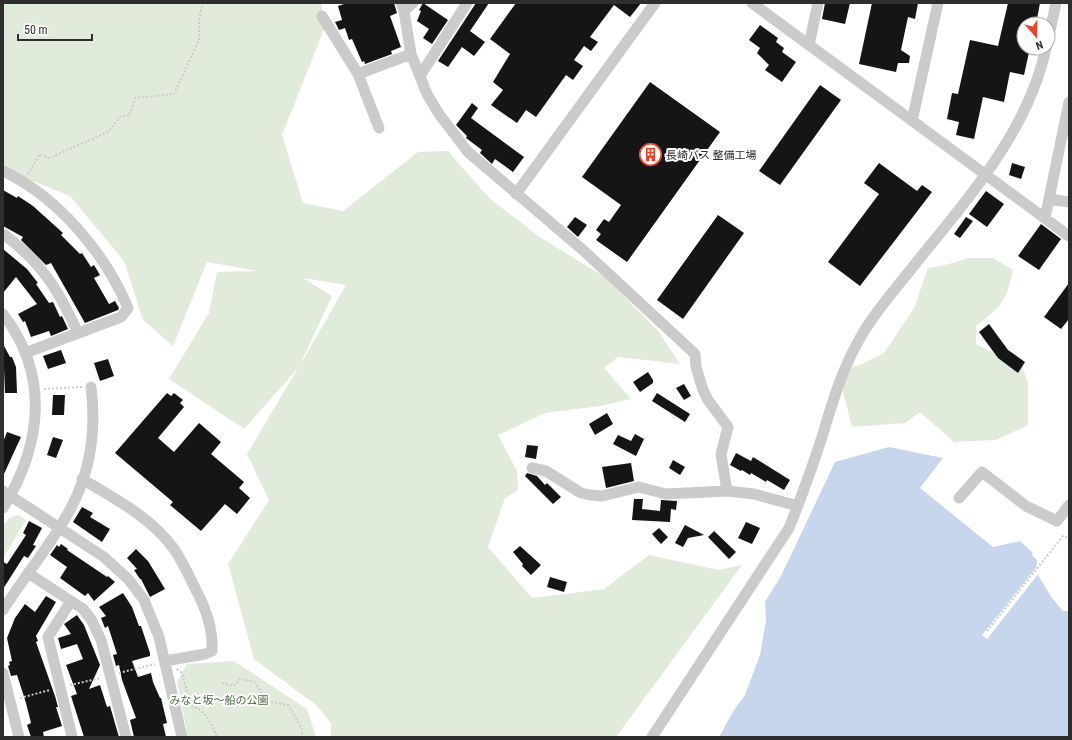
<svg xmlns="http://www.w3.org/2000/svg" width="1072" height="740" font-family="'Roboto Condensed','Noto Sans JP',sans-serif">
<style>
.green{fill:#e1ebdb;fill-rule:evenodd}
.water{fill:#c7d6ec}
.pier{fill:#fff}
.building{fill:#151515}
.lines{fill:none;stroke-linecap:round;stroke-linejoin:round}
.path{stroke:#cbcbcb;stroke-width:2;stroke-dasharray:2 2;stroke-linecap:butt}
.minor{stroke:#cbcbcb;stroke-width:11}
.labels{text-anchor:middle;dominant-baseline:central;stroke-width:4;stroke-linejoin:round;paint-order:stroke}
.poi-label{font-size:11px;fill:#2e2e2e;stroke:#fff;text-anchor:start}
.park-label{font-size:11px;fill:#476a3b;stroke:#fff}
</style>
<rect width="100%" height="100%" fill="#fff"/>
<!-- green -->
<path class="green" d="M3 3H321L325 27 282 135 303 203 343 211 418 152 448 151 489 198 541 238 605 277 659 332 680 364 618 357 604 368 631 399 600 406 545 413 498 435 517 471 518 490 505 498 488 547 532 598 604 589 649 555 719 570 742 565 616 737H331V723L316 705 254 659 228 564 269 500 247 454 298 368 244 429 169 379 209 313 217 272 258 271 207 262 173 346 143 320 124 261 70 196 3 169ZM303 278 346 285 299 367 332 296Z
M968 258H993L1013 270C1006 302 1002 306 976 326V344L1022 366 1028 383V425L996 440 954 442 920 412 905 423 852 427 838 372 862 364 884 353 914 308 928 268 949 264Z
M19 515 26 520 3 558V526L9 518Z
M234 661 307 709 316 737H188L177 682 187 664Z"/>
<!-- water -->
<path class="water" d="M889 447 943 458 920 488 993 547 1020 541 1033 553 1032 555 1037 560 1036 572 1052 598 1063 611H1069V737H719L734 710 745 695 760 655 766 620 765 602 781 576 835 462Z"/>
<!-- pier -->
<path class="pier" d="M1039 564V573L987 639 982 635Z"/>
<!-- building -->
<path class="building" d="M347 3H394L397 13 390 16 401 47 391 51 392 54 365 64 364 61 362 62 352 39 349 40 345 28 339 30 335 22 342 20 338 6Z
M423 3 448 20 432 44 423 38 429 29 417 21 421 11 419 10Z
M476 3H489L470 31 485 42 474 56 462 47 448 67 438 61Z
M516 3H641L630 17 614 5 590 37 598 42 591 51 584 46 574 60 583 66 573 80 566 75 536 117 526 110 517 123 491 105 503 90 493 82 510 54 490 39Z
M825 3H850L845 24 822 19Z
M872 3H918L915 19 908 17 901 50 910 56 909 63H898L896 72 859 64Z
M1008 3H1040L1036 24H1024V48H1030L1024 75 1010 72 1004 102 983 97 974 139 956 135 959 122 947 119 952 93 958 94 970 40 998 46Z
M760 25 778 38 776 42 784 48 782 52 796 62 782 82 765 70 769 65 757 53 760 48 749 40Z
M650 82 720 132 627 262 596 240 601 234 596 230 604 219 609 222 621 205 582 177Z
M820 85 841 100 780 185 759 171Z
M472 103 478 108 471 118 524 157 513 172 495 159 492 164 480 153 482 150 466 138 467 136 456 125Z
M879 163 917 191 922 185 932 192 860 286 828 262 879 194 864 183Z
M1012 163 1025 167 1021 179 1009 175Z
M3 190 17 198 18 196 33 206 63 233 61 235 80 254 82 253 91 267 94 265 100 275 94 278 109 304 115 301 119 308 118 310 85 323 51 263 46 265 21 240 23 237 3 226Z
M986 191 1004 204 987 227 969 214Z
M718 215 744 233 683 319 657 300Z
M575 217 587 225 578 237 567 227Z
M966 217 973 221 960 238 954 234Z
M1041 224 1061 239 1039 270 1018 256Z
M3 249 27 269 38 283 36 284 49 303 53 302 60 317 62 316 68 329 51 336 49 331 31 337 25 321 23 322 18 314 37 304 16 277 3 293Z
M1069 283V319L1061 329 1044 317Z
M989 324 1008 350 1025 362 1018 373 998 358 979 332Z
M3 344 10 357H12L16 367 17 393H5Z
M61 350 66 363 48 369 43 356Z
M108 359 114 376 100 381 94 363Z
M648 372 653 380V383L640 392 633 382Z
M684 384 691 396 684 400 676 388Z
M167 393 171 396 174 393 183 400 180 403 184 407 158 438 174 452 199 423 221 442 211 454 244 482 239 488 250 498 237 514 225 504 201 531 170 505 173 502 115 453Z
M657 393 690 414 685 422 652 401Z
M53 395H65L64 415H52Z
M607 413 613 424 595 435 589 424Z
M7 432 21 437 3 476V442Z
M635 434 644 439 636 456 613 444 618 435 631 441Z
M53 437 63 440 56 458 47 455Z
M527 445 538 446 536 459 525 457Z
M736 453 751 461 753 457 790 480 784 490 767 480 766 482 751 473 750 475 742 470 741 471 730 465Z
M673 460 685 467 680 475 669 468Z
M631 463 634 481 606 488 602 467Z
M527 473 537 476 545 485 547 483 561 497 553 504 525 476Z
M634 499H643L642 509 660 511 661 500 677 501 676 510 671 509 670 522 632 520Z
M82 507 93 513 90 517 110 529 102 542 73 522Z
M29 521 42 528 33 545 36 546 28 558 24 556 3 589V562L7 564 26 535 23 533Z
M746 522 760 528 752 544 738 538Z
M685 525 704 535 688 538 683 547 675 543Z
M659 528 668 537 661 544 652 534Z
M714 531 736 552 729 559 708 537Z
M61 544 68 549 67 550 107 577 108 576 115 582 94 601 88 593 85 596 60 578 67 567 50 555 57 545 59 547Z
M520 546 541 565 531 575 522 566 523 564 513 552Z
M136 549 148 561 165 589 150 597 141 579H140L134 570 137 569 127 558Z
M550 577 567 582 564 592 547 587Z
M123 593 132 607 139 626H141L150 653V656L132 661 138 677 151 673 153 682 160 698H161L167 723 163 724 166 737H134L130 720 136 718 122 680 119 665 116 666 113 655 117 654 108 626 105 628 101 618 106 616 99 607Z
M46 596 56 602 36 636 38 641 36 642 55 696 58 707H56L62 726 43 732 44 737H31L27 725 31 723 26 703 17 675 11 676 8 666 10 665 9 662 12 661 7 638 15 618 25 604 35 612Z
M77 615 84 625 100 665 89 689 100 685 107 707 110 706 119 737H84L71 696 77 694 66 665 83 659 77 644 61 649 58 638 71 634 64 624Z"/>
<g class="lines">
<!-- path -->
<path class="path" d="M28 174 40 154 49 158 108 132 121 116H129L135 98 174 94 199 40V19L203 3
M44 389 82 387
M987 631 1063 536 1069 538
M177 669 182 673 191 705C206 712 211 722 217 737
M119 673 155 664
M222 683 233 686 240 679 255 682 266 701 288 705 302 729V737
M70 685 101 678
M20 698 50 690"/>
<!-- minor -->
<path class="minor" d="M401 3 404 11 411 54 427 94 439 114 468 152 584 251 695 354 696 367 703 390 708 400 728 427 721 454 727 491
M752 3 1069 236
M404 11 413 3
M322 16 358 74 379 128
M1048 40 1056 3
M809 45 818 3
M358 74 411 54
M420 76 467 3
M912 121 938 3
M3 171C58 197 105 253 128 308L121 317 25 353
M516 194 655 3
M1049 199 1069 202
M1045 218 1069 102
M3 234C42 263 58 289 78 333
M3 314C50 375 42 445 3 508
M532 468 546 471 581 493 590 495 602 496 639 487 666 494 727 491 754 494 798 506
M82 479C115 499 151 517 174 549 183 562 190 578 197 592 206 609 213 631 212 651L205 654 165 661
M3 491 104 557 129 580 144 600 159 637 182 737
M959 498 982 472 1026 506 1057 521 1069 505
M28 573 83 609 91 619 101 640 126 737
M71 601 48 637 72 737
M3 610C25 575 53 543 72 506 91 469 96 427 91 387
M3 673 19 737
M652 737 789 528C801 498 812 468 822 437 833 400 843 366 863 333 878 308 898 286 916 263 968 198 1028 132 1046 48"/>
</g>
<!-- icons -->
<defs>
<symbol id="building-ring" viewBox="-11 -11 22 22"><circle r="9.5" fill="#fff" stroke="#e6462e" stroke-width="1.5"/><path d="M-4-6H4V6H1V3H-1V6H-4ZM-2.5-4.3h1.7v1.8h-1.7ZM.8-4.3h1.7v1.8H.8ZM-2.5-1h1.7V.8h-1.7ZM.8-1h1.7V.8H.8Z" fill="#e6462e"/></symbol>
</defs>
<g fill-rule="evenodd">
<use href="#building-ring" x="638" y="142" width="25" height="25"/>
</g>
<g class="labels">
<!-- poi labels -->
<g class="poi-label">
<text x="666" y="155">長崎バス 整備工場</text>
</g>
<!-- park labels -->
<g class="park-label">
<text x="219" y="700">みなと坂〜船の公園</text>
</g>
</g>
<!-- border -->
<rect width="1072" height="740" fill="none" stroke="#2e2e2e" stroke-width="8"/>
<!-- north arrow -->
<g transform="translate(1036 36) rotate(160)"><circle r="19" fill="#ffffff" stroke="#ababab"/>
<path d="M0-3L7 15L0 10L-7 15Z" fill="#e6462e"/>
<text y="-6" font-size="11" font-weight="bold" text-anchor="middle" fill="#2e2e2e">N</text>
</g>
<!-- scale -->
<path d="M18 34v6h74v-6" fill="none" stroke="#2e2e2e" stroke-width="2"/>
<text x="24" y="34" font-size="12" fill="#2e2e2e" stroke="#ffffff" stroke-width="3" paint-order="stroke">50 m</text>
</svg>
